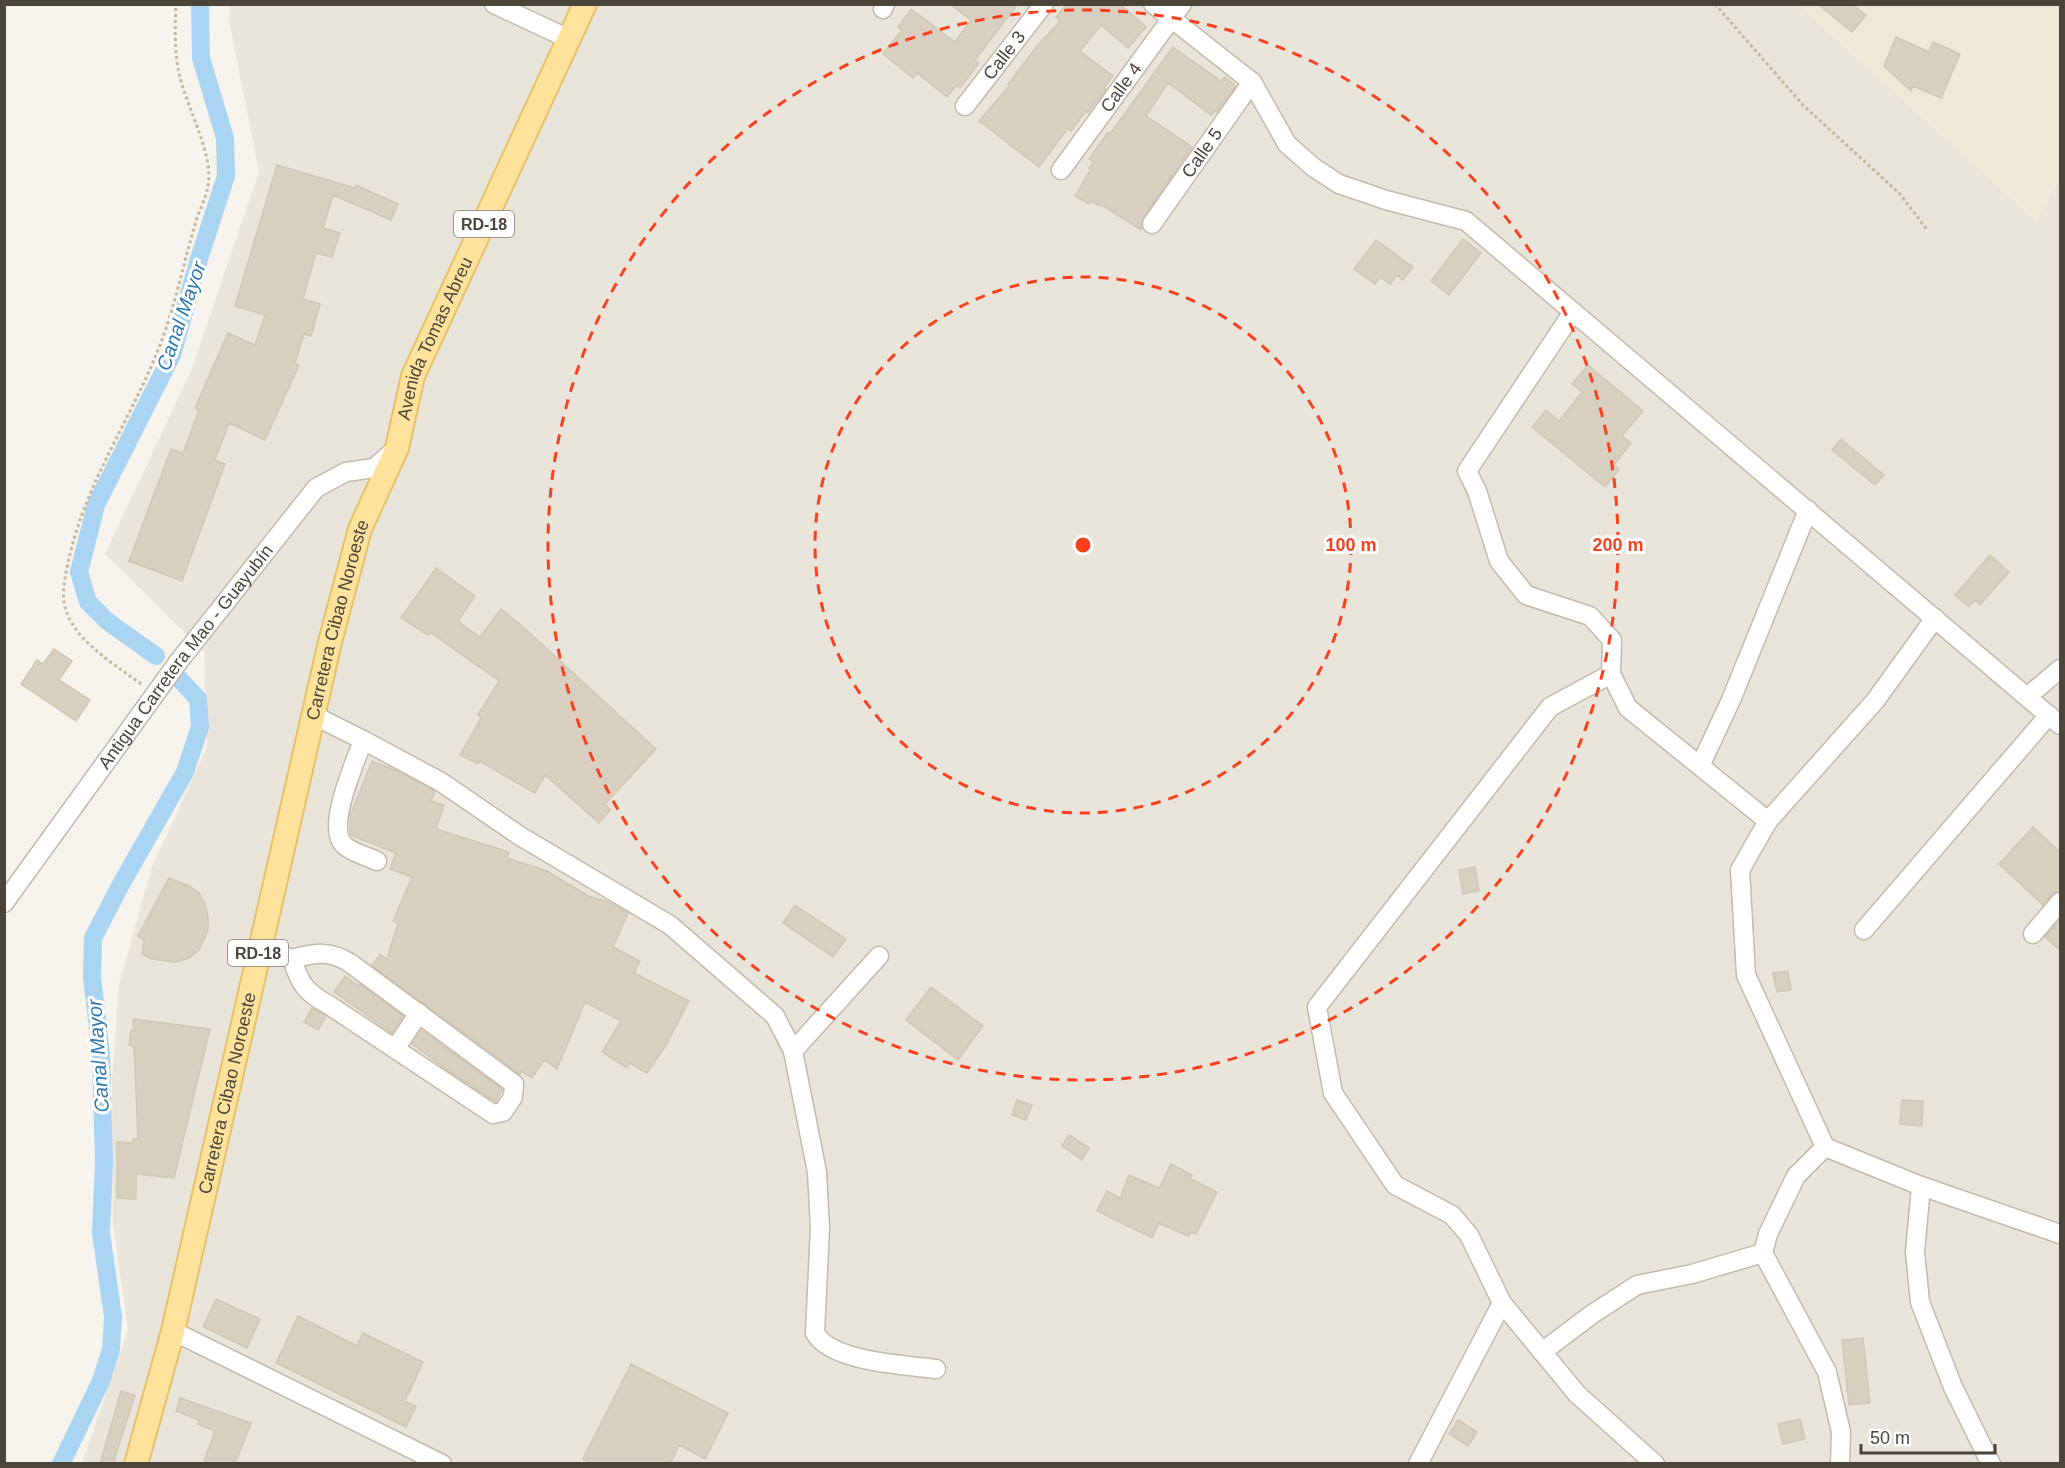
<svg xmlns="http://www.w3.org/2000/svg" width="2065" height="1468" font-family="Helvetica,sans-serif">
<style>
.residential{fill:#eae5da}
.education{fill:#efe8d6}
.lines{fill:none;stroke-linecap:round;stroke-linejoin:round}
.canal{stroke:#a9d4f2;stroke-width:18}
.building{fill:#d8cfc1;stroke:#d3c7b4;stroke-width:1.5}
.minor-casing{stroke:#c2bbae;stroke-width:21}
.major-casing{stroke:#e6c16a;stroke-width:26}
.path{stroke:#c4b79f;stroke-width:3;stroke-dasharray:3 3;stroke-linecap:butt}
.minor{stroke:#fff;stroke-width:18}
.major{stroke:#ffe39c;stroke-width:22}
.ring{fill:none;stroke:#fc3f1d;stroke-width:3;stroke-dasharray:10 8}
.labels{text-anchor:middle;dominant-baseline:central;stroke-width:6;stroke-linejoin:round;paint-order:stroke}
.shield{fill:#fff;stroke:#817c74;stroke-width:1.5}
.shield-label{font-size:16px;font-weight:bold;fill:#4b4439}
.street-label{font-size:18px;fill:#4b4439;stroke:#fff}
.water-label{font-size:20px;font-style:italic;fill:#2e7ab2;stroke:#fff}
.centre{fill:#fc3f1d;stroke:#fff;stroke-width:3}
.ring-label{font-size:18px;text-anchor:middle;font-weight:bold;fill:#fc3f1d;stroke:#fff;stroke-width:6;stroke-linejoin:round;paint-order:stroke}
</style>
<rect width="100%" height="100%" fill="#f6f3ec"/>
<!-- residential -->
<path class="residential" d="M230 5H2060V1463L82 1464 128 1329 113 1224 112 1082 119 984 152 867 207 747 204 652 105 554 191 371 259 172 229 20Z"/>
<!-- education -->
<path class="education" d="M1798 5H2060V177L2036 221Z"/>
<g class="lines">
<!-- canal -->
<path class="canal" d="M156 656 107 621 88 602 79 572 96 505 172 355 199 259 226 176 225 138 201 58 200 4
M61 1464 101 1381 111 1349 113 1317 101 1233 104 1163 101 1054 92 977 93 938 120 886 185 772 200 727 198 699 173 672"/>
</g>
<!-- building -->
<path class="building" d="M950 4H1018L975 60 979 63 960 88 957 85 947 97 917 73 913 78 883 54 902 30 898 27 911 9 955 42 971 20Z
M1067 4H1120L1146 27 1128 48 1101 25 1080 51 1113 76 1104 88 1106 89 1088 112 1086 111 1071 131 1068 128 1039 167 979 121 1009 86 1008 84 1038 45 1060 21 1056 17Z
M1818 4H1852L1866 15 1852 32Z
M1896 37 1929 52 1933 42 1960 54 1941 98 1913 86 1911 91 1884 66Z
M1173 47 1221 81 1225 77 1236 86 1217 112 1215 111 1211 115 1168 83 1146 116 1192 147 1143 218 1141 230 1100 204 1099 206 1091 201 1089 204 1075 196 1091 169 1089 168 1094 162 1089 159 1108 132 1110 134Z
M277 165 355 188 356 185 398 204 391 220 333 195 323 228 340 233 332 257 316 253 303 299 320 304 311 336 304 334 295 363 299 365 265 440 229 423 215 460 225 464 182 581 129 561 171 449 183 453 199 410 195 408 228 333 255 345 265 315 235 306Z
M1463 239 1481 253 1449 295 1431 281Z
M1376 240 1413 267 1403 280 1397 275 1390 284 1380 277 1375 284 1354 269Z
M1588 365 1643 411 1622 436 1631 443 1614 465 1619 469 1605 487 1532 427 1546 410 1559 421 1582 392 1572 384Z
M1841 439 1884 475 1875 485 1832 450Z
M1990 555 2009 572 1980 605 1975 600 1969 607 1955 595Z
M436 568 475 596 458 621 480 637 501 609 522 626 656 749 605 804 610 810 599 823 545 775 535 793 479 761 478 764 460 755 481 718 478 715 499 681 430 632 428 635 401 618Z
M54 649 72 661 59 680 90 700 76 721 21 684 37 660 43 664Z
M372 761 400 772 435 791 431 801 444 805 436 829 509 852 507 858 547 871 588 896 606 901 628 913 613 947 640 961 634 973 689 1001 666 1045 647 1073 630 1063 627 1068 602 1052 621 1021 585 1002 557 1069 544 1060 532 1078 521 1071 520 1074 372 966 380 954 387 959 398 923 393 921 412 877 390 869 396 853 352 836 350 833V816Z
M2033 827 2061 853V891L2052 894 2043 905 1999 864Z
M1475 867 1479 891 1463 894 1459 870Z
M169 878 189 886 199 893 205 904 208 917V930L199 950 189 958 176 962 152 959 142 954 144 940 138 936Z
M795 905 846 939 833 957 783 923Z
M2061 919V951L2045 937Z
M1788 971 1791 990 1777 992 1773 973Z
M345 976 359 986 360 984 403 1016 392 1033 334 992Z
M931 987 983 1026 958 1060 906 1020Z
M312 1008 326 1016 318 1030 304 1022Z
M133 1019 210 1029 174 1178 136 1174V1199L117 1198V1142L133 1143V1139L138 1138 134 1046 129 1045 131 1030H134Z
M421 1030 502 1089 496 1102 450 1072 412 1044Z
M1017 1100 1032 1105 1026 1120 1012 1115Z
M1902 1100 1923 1101 1922 1126 1900 1124Z
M1069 1135 1089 1148 1082 1160 1062 1146Z
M1171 1164 1192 1175 1191 1179 1217 1192 1196 1234 1191 1232 1188 1236 1159 1223 1152 1238 1097 1211 1107 1191 1120 1198 1129 1175 1159 1188Z
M216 1299 260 1319 247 1348 203 1327Z
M298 1316 357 1346 363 1333 423 1362 405 1401 416 1406 406 1427 276 1363Z
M1863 1338 1870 1403 1849 1405 1842 1340Z
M631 1364 728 1413 705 1459 679 1445 670 1464H592L583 1459Z
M121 1391 135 1395 113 1464H100Z
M180 1398 251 1423 235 1464H203L215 1431 198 1424 199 1420 176 1411Z
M1800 1419 1805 1439 1783 1444 1778 1424Z
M1458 1420 1477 1432 1468 1446 1449 1434Z"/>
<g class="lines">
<defs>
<g id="minor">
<path d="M494 4 569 39"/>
<path d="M1153 4 1252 82 1287 144 1313 167 1339 184 1386 200 1466 221 2060 725"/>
<path d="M883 9 885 4"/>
<path id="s1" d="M965 106 1044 4"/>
<path id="s2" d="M1061 170 1182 4"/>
<path id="s3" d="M1152 224 1252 82"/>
<path d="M1573 312 1467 471 1477 491 1499 561 1526 595 1590 616 1612 640 1611 674 1550 707 1317 1007 1333 1093 1395 1185 1452 1215 1469 1235 1502 1303 1577 1394 1655 1464"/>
<path d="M1935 618 1875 701 1768 821 1740 870 1746 975 1825 1147 1921 1186 2060 1234"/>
<path d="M1611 674 1628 708 1768 821"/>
<path d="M2027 697 2060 669"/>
<path d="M313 715 363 740 441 782 520 836 670 925 775 1016 793 1051 817 1172 820 1228 815 1333C831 1362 905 1365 936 1369"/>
<path d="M363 740C356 761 325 827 344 845 352 853 367 856 377 861"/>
<path d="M1700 766 1731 700 1808 510"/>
<path id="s4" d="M4 903 179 661 316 488 346 472 374 468 396 449"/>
<path d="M1864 930 2049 715"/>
<path d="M2033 934 2060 902"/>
<path d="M260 946 292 959C300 984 306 993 329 1005L487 1110 493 1114 503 1112 513 1097 514 1084 350 963C330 950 314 953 292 959"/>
<path d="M395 1049 419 1013"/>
<path d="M793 1051 879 956"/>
<path d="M1825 1147 1796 1176 1768 1234 1763 1253 1827 1372 1841 1432 1840 1464"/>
<path d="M1921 1186 1915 1252 1920 1302 1953 1387 1991 1464"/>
<path d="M173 1331 442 1464"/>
<path d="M1542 1352 1591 1315 1637 1285 1692 1274 1763 1253"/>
<path d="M1418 1464 1502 1303"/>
</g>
<g id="major">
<path id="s5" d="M136 1464 173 1331 330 642 360 529 397 448 413 376 585 4"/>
</g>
</defs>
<!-- minor casing -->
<use href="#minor" class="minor-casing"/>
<!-- major casing -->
<use href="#major" class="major-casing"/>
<!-- path -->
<path class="path" d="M1715 4 1803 105 1900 194 1928 231
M141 684C117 666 77 642 67 613 61 598 64 583 67 568 83 483 136 414 164 334 177 298 184 261 195 225 198 212 206 199 208 186 214 155 187 108 180 77 174 54 175 28 176 4"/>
<!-- minor -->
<use href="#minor" class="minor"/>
<!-- major -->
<use href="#major" class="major"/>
</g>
<!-- distance rings -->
<g class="ring">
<circle cx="1083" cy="545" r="268"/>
<circle cx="1083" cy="545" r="535"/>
</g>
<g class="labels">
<!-- shield labels -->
<g class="shield">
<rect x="454" y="211" width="60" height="26" rx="4.5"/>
<rect x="228" y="940" width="60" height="26" rx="4.5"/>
</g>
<g class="shield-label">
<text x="484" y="224">RD-18</text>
<text x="258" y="953">RD-18</text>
</g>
<!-- street labels -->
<g class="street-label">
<text stroke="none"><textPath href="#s1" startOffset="64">Calle 3</textPath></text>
<text stroke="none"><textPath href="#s2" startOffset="102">Calle 4</textPath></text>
<text stroke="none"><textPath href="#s3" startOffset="87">Calle 5</textPath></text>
<text stroke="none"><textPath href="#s5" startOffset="1167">Avenida Tomas Abreu</textPath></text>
<text stroke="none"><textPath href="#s5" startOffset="868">Carretera Cibao Noroeste</textPath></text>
<text stroke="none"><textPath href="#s4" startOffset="306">Antigua Carretera Mao - Guayubín</textPath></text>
<text stroke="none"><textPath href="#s5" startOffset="382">Carretera Cibao Noroeste</textPath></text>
</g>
<!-- water labels -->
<g class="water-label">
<text transform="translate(181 316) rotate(-71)">Canal Mayor</text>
<text transform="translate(98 1056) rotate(-94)">Canal Mayor</text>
</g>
</g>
<circle cx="1083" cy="545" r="9" class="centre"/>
<g class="ring-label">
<text x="1351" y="551">100 m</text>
<text x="1618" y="551">200 m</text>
</g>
<!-- border -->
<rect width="2065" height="1468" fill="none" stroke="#4b4439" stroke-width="12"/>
<!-- scale -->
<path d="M1861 1444v9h134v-9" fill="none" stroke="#4b4439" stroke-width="3"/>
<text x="1870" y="1444" font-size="18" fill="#4b4439" stroke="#ffffff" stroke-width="4.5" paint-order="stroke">50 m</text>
</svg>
